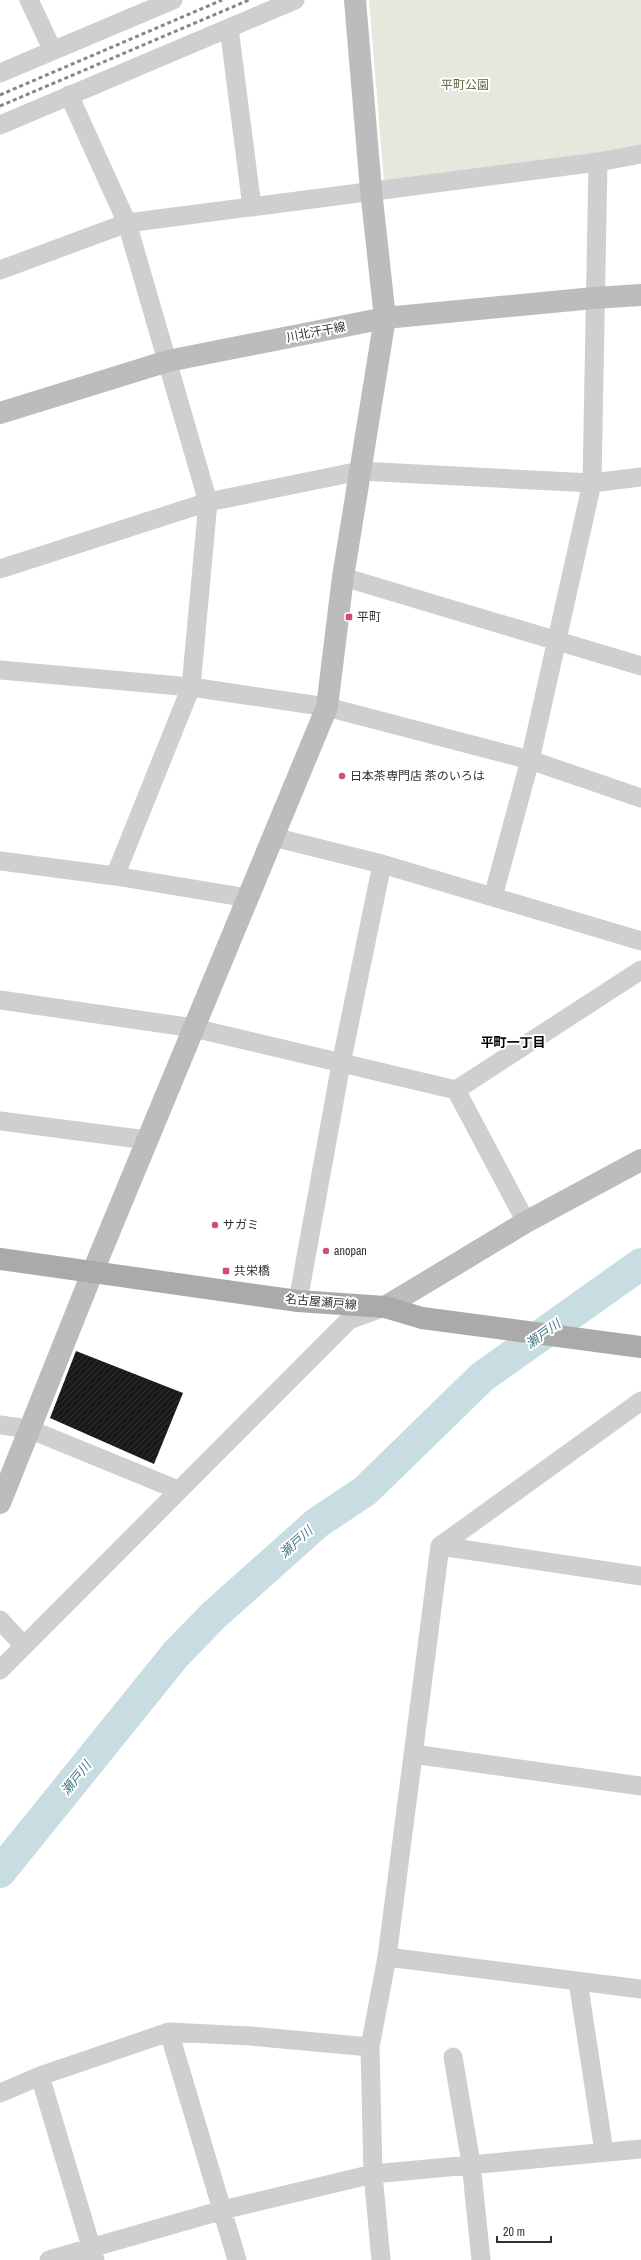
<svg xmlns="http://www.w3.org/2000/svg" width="641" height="2260" font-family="'Archivo Narrow','Noto Sans JP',sans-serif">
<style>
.green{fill:#e4e8dd}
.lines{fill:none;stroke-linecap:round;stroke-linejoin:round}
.river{stroke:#c7dde2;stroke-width:32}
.building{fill:url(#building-hatch)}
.street{stroke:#cfcfcf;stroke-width:19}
.secondary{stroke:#bcbcbc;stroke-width:22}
.primary{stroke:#aaa;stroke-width:22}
.rail{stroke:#878787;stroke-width:3;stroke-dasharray:4 3;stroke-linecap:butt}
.poi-dot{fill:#d04e71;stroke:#fff;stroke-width:1.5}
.labels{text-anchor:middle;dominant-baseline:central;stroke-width:4;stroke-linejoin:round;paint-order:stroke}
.park-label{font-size:12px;fill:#5d6945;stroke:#fff}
.street-label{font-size:12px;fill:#323232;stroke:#fff}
.poi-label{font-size:12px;fill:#323232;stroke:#fff;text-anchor:start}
.neighbourhood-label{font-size:13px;font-weight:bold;fill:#000;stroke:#fff}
.water-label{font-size:13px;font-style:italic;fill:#477a85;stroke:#fff}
</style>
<defs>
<pattern id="building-hatch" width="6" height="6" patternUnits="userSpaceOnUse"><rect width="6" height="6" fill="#191919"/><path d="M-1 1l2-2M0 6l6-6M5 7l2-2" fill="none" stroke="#323232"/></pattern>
</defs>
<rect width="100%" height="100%" fill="#fff"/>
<!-- green -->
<path class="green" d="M369 0H641V147L384 182Z"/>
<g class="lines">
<!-- river -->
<path class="river" d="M0 1872 176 1654 214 1615 317 1523 365 1491 482 1377 641 1264"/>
</g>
<!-- building -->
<path class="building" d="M76 1351 183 1393 154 1464 50 1418Z"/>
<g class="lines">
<!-- street -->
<path class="street" d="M29 0 52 49
M229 28 252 207
M0 73 173 0
M69 95 127 223 208 502 191 687 115 876
M0 125 295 0
M0 270 127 223 598 162 641 154
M0 569 208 502 360 471 592 483 641 477
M343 577 641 666
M0 670 191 687 327 707 530 760 641 798
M273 837 382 864 641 941
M0 861 115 876 248 898
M493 897 530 760 592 483 598 162
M0 1000 194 1028 456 1090 641 970
M456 1090 526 1222
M0 1121 147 1140
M298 1301 341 1064 382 864
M0 1425 29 1429 178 1490
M440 1546 641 1576
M0 1620 24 1646
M0 1670 349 1320 384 1307
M413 1754 641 1786
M387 1957 641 1989
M578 1981 604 2152
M169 2032 237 2260
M453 2057 471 2163 481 2260
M40 2076 95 2260
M0 2093 40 2076 169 2032 250 2036 370 2047
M49 2260 223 2210 373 2174 641 2149
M381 2260 373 2174 370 2047 387 1957 440 1546 641 1401"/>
<!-- secondary -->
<path class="secondary" d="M0 413 168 361 385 318 594 298 641 295
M385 1307 526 1222 641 1160
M0 1503 93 1271 327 707 343 577 385 318 371 190 355 0"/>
<!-- primary -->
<path class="primary" d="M0 1259 298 1301 385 1307 422 1318 641 1347"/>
<!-- rail -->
<path class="rail" d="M0 95 222 0
M0 106 249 0"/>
</g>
<!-- markers -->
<g class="poi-dot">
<rect x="345" y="613" width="8" height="8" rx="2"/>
<circle cx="342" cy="776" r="4"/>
<circle cx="215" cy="1225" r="4"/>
<circle cx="326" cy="1251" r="4"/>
<rect x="222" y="1267" width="8" height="8" rx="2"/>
</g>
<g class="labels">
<!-- park labels -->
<g class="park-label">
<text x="465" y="85">平町公園</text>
</g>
<!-- street labels -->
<g class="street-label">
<text transform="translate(316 332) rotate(-11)">川北汗干線</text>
<text transform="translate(321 1302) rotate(5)">名古屋瀬戸線</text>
</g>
<!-- poi labels -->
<g class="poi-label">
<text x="357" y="617">平町</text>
<text x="350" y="776">日本茶専門店 茶のいろは</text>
<text x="223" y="1225">サガミ</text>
<text x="334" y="1251">anopan</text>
<text x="234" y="1271">共栄橋</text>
</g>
<!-- neighbourhood labels -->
<g class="neighbourhood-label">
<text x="513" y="1042">平町一丁目</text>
</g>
<!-- water labels -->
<g class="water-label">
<text transform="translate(543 1334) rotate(-36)">瀬戸川</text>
<text transform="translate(296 1542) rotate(-42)">瀬戸川</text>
<text transform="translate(76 1778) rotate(-51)">瀬戸川</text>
</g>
</g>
<!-- scale -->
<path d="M497 2236v6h54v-6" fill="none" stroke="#323232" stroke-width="2"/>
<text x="503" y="2236" font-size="12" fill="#323232" stroke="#ffffff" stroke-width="3" paint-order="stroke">20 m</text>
</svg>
